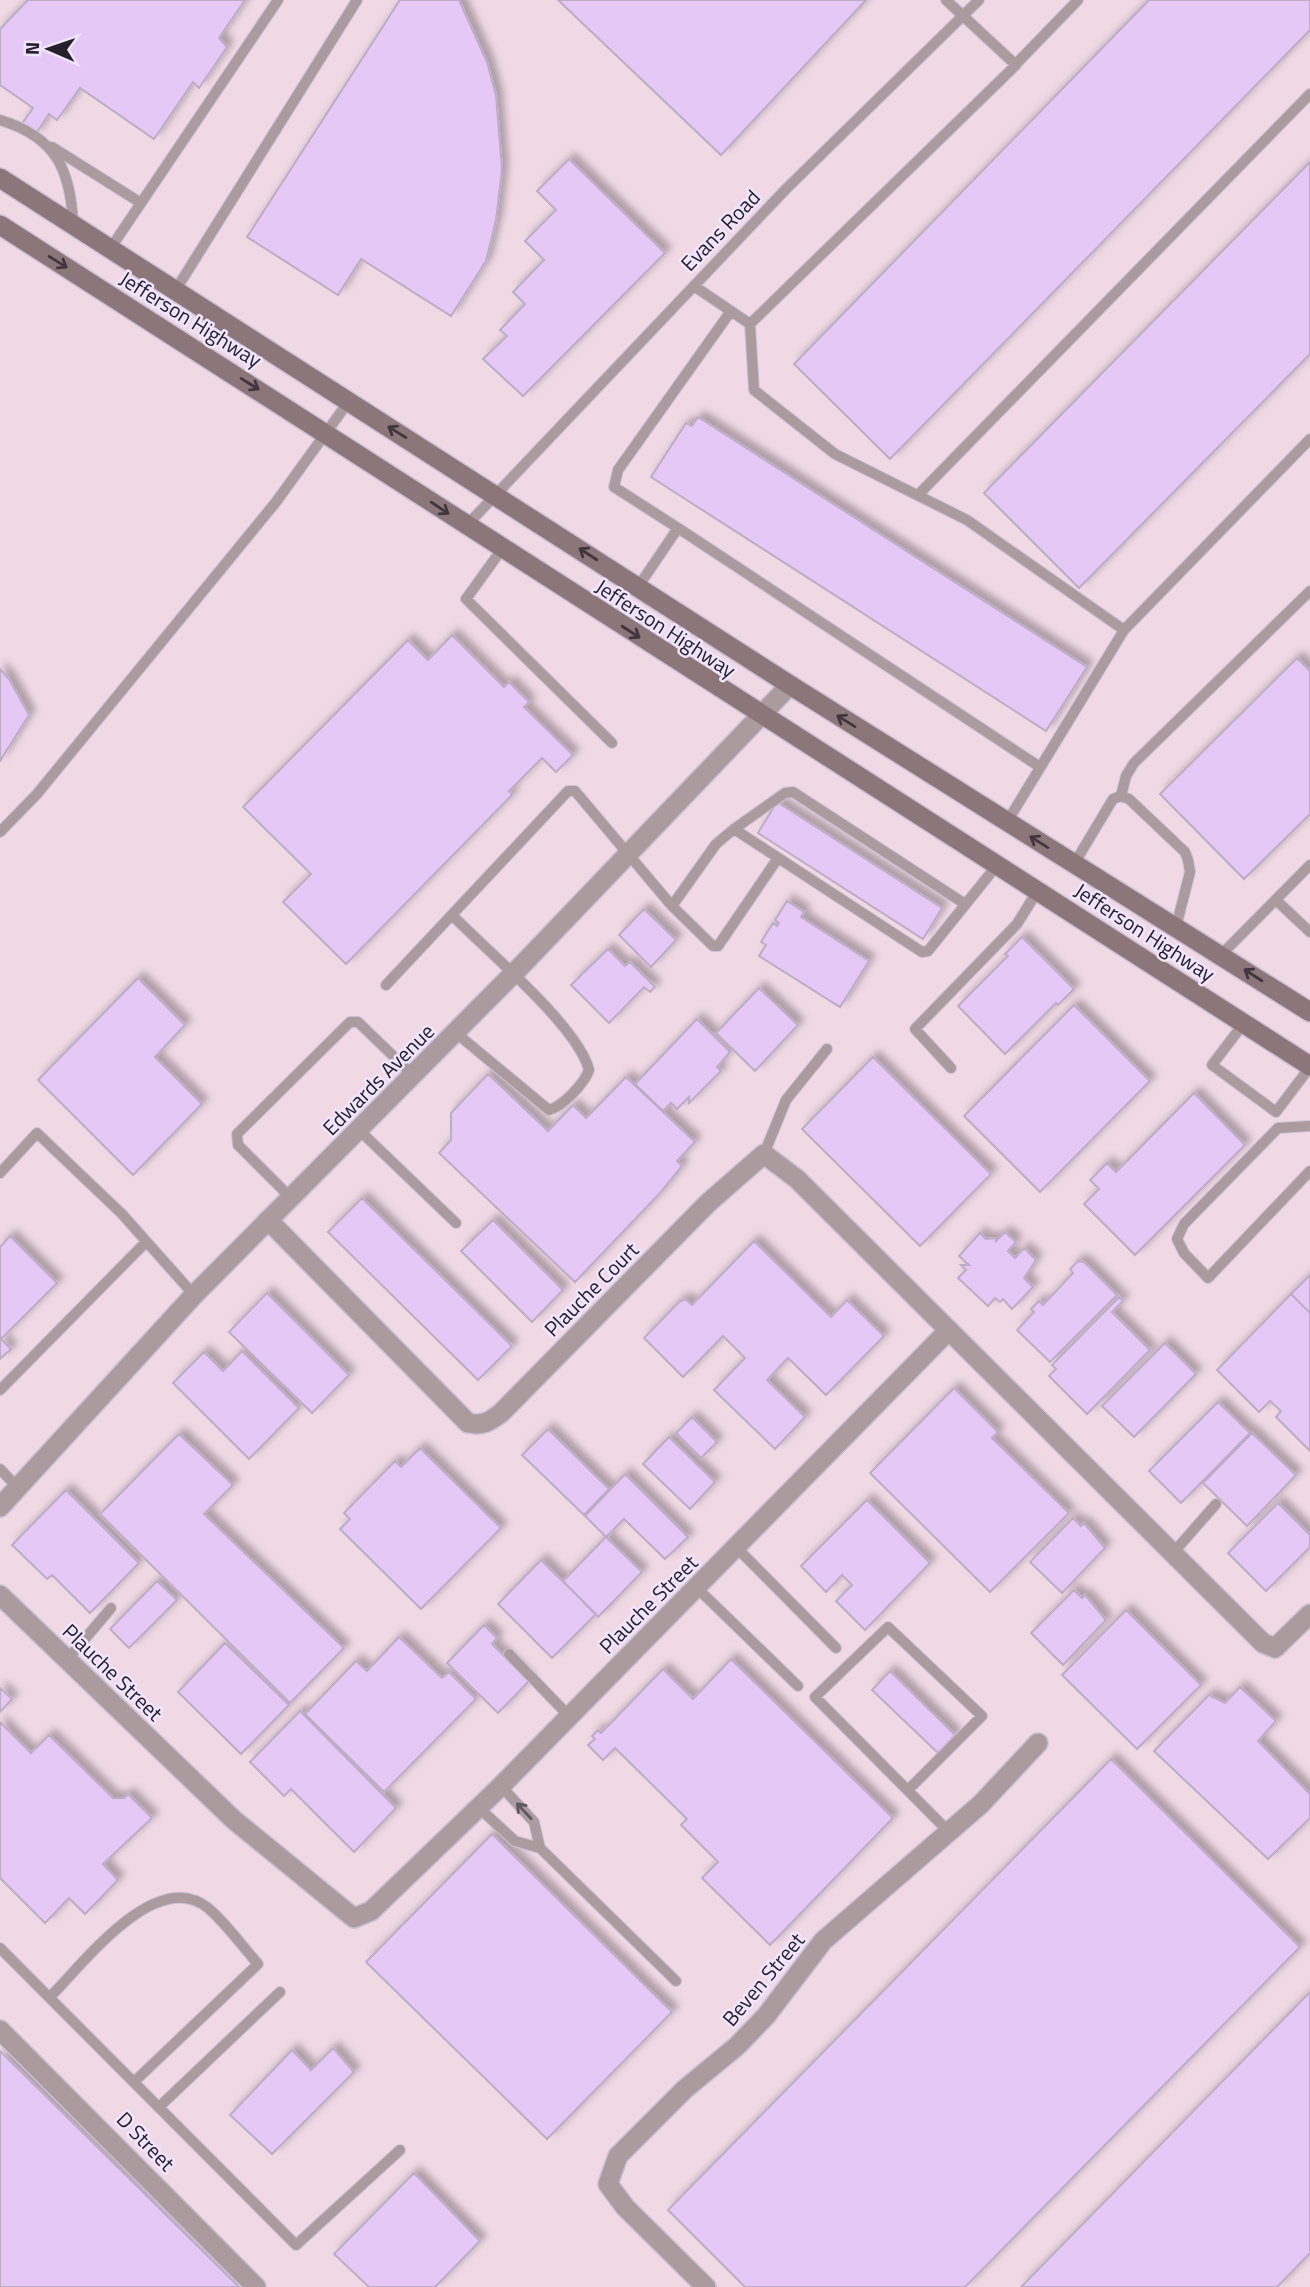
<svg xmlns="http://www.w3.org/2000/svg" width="1310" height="2287" font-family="'Titillium Web',sans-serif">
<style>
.industrial{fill:#f0d9e5}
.building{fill:#e6c8f6;stroke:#bdacc6;stroke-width:2;filter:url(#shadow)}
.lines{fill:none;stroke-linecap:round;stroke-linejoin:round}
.service-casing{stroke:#cbc2d7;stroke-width:12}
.minor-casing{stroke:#cbc2d7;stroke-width:22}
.tertiary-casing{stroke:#cbc2d7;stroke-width:22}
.secondary-casing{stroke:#cbc2d7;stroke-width:22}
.service{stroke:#ab9b9e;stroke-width:10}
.minor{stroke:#ab9b9e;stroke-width:19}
.tertiary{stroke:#ab9b9e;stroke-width:19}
.secondary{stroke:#8c7679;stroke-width:19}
.oneway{stroke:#3f363e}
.oneway2{stroke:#61575f}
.labels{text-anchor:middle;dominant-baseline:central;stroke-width:5;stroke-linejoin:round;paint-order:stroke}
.street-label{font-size:21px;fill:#25202b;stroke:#f0e5fd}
</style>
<defs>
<filter id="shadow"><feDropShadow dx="6" dy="-6" stdDeviation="3.5" flood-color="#0004"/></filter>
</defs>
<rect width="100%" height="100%" fill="#f0e5fd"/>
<!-- industrial -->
<path class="industrial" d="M0 0H1310V2287H0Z"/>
<!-- building -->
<path class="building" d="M28 0H245L219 38 227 47 199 88 193 82 154 139 80 88 57 120 49 114 35 135 21 125 33 108 0 85V29Z
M400 0H459L487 62 496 95 502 169 496 220 486 261 451 316 361 259 338 295 247 237Z
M558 0H866L721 155Z
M1149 0H1310V30L890 459 794 364Z
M569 159 665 253 523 396 483 359 507 336 500 330 525 304 513 292 544 260 525 241 556 210 537 191Z
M1310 162V354L1079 588 984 493Z
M698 417 1087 667 1046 731 651 477 686 423 692 426Z
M452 635 504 687 509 682 529 702 524 707 573 755 556 772 542 758 509 791 512 795 346 964 283 902 311 874 243 807 408 640 428 660Z
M1297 658 1310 671V814L1244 879 1160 794Z
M0 669 9 679 29 715 0 761Z
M777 802 942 908 923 939 758 833Z
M787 901 804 912 801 917 869 961 840 1007 759 956 766 945 761 942 773 923 777 926 779 923 775 920Z
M644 909 676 940 651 967 619 935Z
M1022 937 1074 989 1058 1005 1056 1003 1005 1054 958 1006 1008 956 1005 954Z
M608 949 625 966 630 962 655 987 650 992 644 987 609 1023 571 985Z
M138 978 185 1025 155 1057 202 1104 133 1175 38 1080Z
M759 988 798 1025 755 1071 716 1033Z
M1074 1005 1150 1081 1040 1192 964 1116Z
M697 1019 730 1052 717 1067 721 1071 689 1103V1097L677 1109 671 1103 663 1111 635 1084Z
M873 1057 991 1174 920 1246 802 1129Z
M488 1074 548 1131 573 1105 586 1118 626 1077 695 1142 677 1161 682 1166 661 1192 575 1282 439 1153 451 1140V1113Z
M1194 1093 1245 1145 1135 1255 1084 1204 1099 1189 1090 1180 1107 1163 1116 1172Z
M362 1198 512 1346 478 1380 328 1232Z
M493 1220 563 1290 532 1322 461 1251Z
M1005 1232 1016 1242 1008 1251 1015 1258 1024 1248 1036 1260 1024 1278 1033 1287 1012 1309 1003 1299 1000 1302 995 1298 988 1306 958 1278 966 1270 961 1265H969L959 1256 980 1233 986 1239 996 1238V1241Z
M10 1236 57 1283 1 1339 11 1349 0 1359V1247Z
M754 1241 831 1317 847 1300 884 1336 826 1395 788 1358 767 1380 805 1417 775 1449 714 1390 745 1358 723 1336 683 1377 644 1338 679 1302 685 1299 692 1305Z
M1078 1261 1084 1262 1117 1295 1050 1362 1017 1330 1034 1312 1031 1309 1039 1301 1043 1305 1073 1273 1070 1269Z
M1310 1275V1313L1291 1294Z
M267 1293 349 1375 312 1413 229 1332Z
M1291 1294 1310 1313V1451L1276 1417 1281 1411 1270 1401 1259 1412 1217 1370Z
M1119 1297 1123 1301 1112 1312 1150 1350 1087 1414 1049 1376 1056 1369 1052 1365Z
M1165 1343 1196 1374 1134 1437 1102 1406Z
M242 1351 299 1408 249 1459 173 1383 204 1352 223 1371Z
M954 1388 998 1432 992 1438 1069 1513 990 1592 870 1473Z
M1218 1402 1250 1433 1181 1503 1149 1471Z
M692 1417 717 1442 701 1458 676 1433Z
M548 1429 609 1489 584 1515 522 1455Z
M1252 1433 1296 1475 1247 1526 1203 1483Z
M179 1434 233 1485 204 1514 344 1648 290 1703 100 1514Z
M669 1437 715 1482 690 1509 643 1464Z
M420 1448 501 1528 421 1609 340 1529 350 1519 344 1513 395 1461 401 1467Z
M625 1474 688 1537 665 1559 624 1519 606 1537 585 1516Z
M66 1490 139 1563 90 1613 52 1575 47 1579 12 1545Z
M867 1500 930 1563 865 1630 836 1601 852 1585 842 1575 826 1592 801 1566Z
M1278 1503 1310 1535V1547L1266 1591 1228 1553Z
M1073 1518 1081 1526 1084 1523 1105 1548 1062 1593 1030 1562Z
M606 1537 642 1572 598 1617 563 1581Z
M541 1560 596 1614 552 1658 498 1604Z
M157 1581 177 1600 129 1648 110 1629Z
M1074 1590 1082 1598 1085 1595 1106 1620 1063 1665 1031 1633Z
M1126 1610 1201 1685 1137 1749 1062 1675Z
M484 1625 497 1638 492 1644 529 1681 498 1713 447 1663Z
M399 1637 442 1678 449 1672 476 1699 384 1792 305 1714 356 1661 367 1671Z
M225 1643 289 1705 241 1754 178 1692Z
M731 1659 893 1818 770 1945 702 1878 718 1862 681 1825 687 1819 615 1748 603 1760 588 1745 595 1739 592 1736 598 1730 601 1733 663 1669 693 1699Z
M890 1671 955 1735 938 1753 872 1690Z
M1240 1687 1276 1721 1258 1741 1310 1794V1818L1268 1859 1154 1751 1209 1695 1225 1703Z
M0 1688 12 1699 0 1712Z
M300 1711 396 1808 354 1852 291 1789 284 1796 250 1762Z
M0 1722 31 1753 49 1735 113 1798H124L128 1794 152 1818 103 1864 118 1880 85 1914 69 1898 45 1923 0 1878Z
M1111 1759 1300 1947 965 2287H745L668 2210Z
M492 1834 672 2012 547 2139 366 1962Z
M1310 1992V2253L1277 2287H1021Z
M333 2048 354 2072 272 2154 230 2115 292 2050 311 2070Z
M0 2051 239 2287H0Z
M414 2173 480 2241 435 2287H369L334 2254Z"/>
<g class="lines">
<defs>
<path id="service" d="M1016 64 1078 0
M0 120C56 137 71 170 73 225
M52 147 141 203
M110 249 278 0
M694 286 750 324 1016 65 946 0
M175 291 357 0
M750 324 754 390 835 454 967 520 1124 630
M918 495 1310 94
M467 525 786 189 979 0
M678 528 614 487 618 470 731 311
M502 549 466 599 612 743
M638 587 678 528 1040 767
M1121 796 1129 799 1185 852 1188 860 1190 872 1176 927
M1007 822 1124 630 1310 439
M734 829 785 793 793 792 965 904
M0 832 37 794 276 502 349 401
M1074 864 1113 799 1121 796 1126 776 1134 763 1310 591
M1277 901 1310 932
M672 906 713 946H718L778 858
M452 915C486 950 578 1026 589 1070 584 1084 563 1106 549 1110L456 1033
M1221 955 1310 865
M386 985 568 791H575L672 906 716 844 734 829 922 952 928 951 998 864
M1244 1023 1212 1065 1276 1112 1310 1067
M951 1068 915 1029 1017 924 1038 890
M1310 1126 1278 1128 1184 1224 1177 1239 1184 1253 1208 1278 1310 1171
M359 1130 456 1223
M764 1154 786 1100 827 1049
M0 1173 37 1133 122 1214 194 1295
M291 1198 238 1145 237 1134 350 1022H358L413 1075
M0 1390 145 1243
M0 1469 18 1488
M736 1547 836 1648
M1173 1553 1216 1504
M697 1588 798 1686
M509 1654 569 1716
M67 1660 111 1608
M908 1790 982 1716 888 1627 815 1697 949 1832
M478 1807 515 1841 540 1848 534 1822 501 1786
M540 1848 676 1981
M0 1948 296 2245 400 2150
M50 1997C83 1964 156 1866 208 1908 226 1923 242 1946 258 1964L135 2081
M160 2106 280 1992"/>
<path id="minor" d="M268 1220 468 1423C483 1426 489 1422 501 1413L708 1203 764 1154 797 1179 1263 1643 1275 1648 1310 1614
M0 1595 234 1820 354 1918 371 1911 501 1786 949 1330
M0 2030 256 2287
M706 2287 625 2207 608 2184 618 2156 685 2089 737 2046 766 2016 823 1941 981 1804 1038 1743"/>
<path id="tertiary" d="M0 1507 194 1295 520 967 790 685"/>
<path id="secondary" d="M0 178 790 685 1310 1012
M0 225 1310 1066"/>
</defs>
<!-- service casing -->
<use href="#service" class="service-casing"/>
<!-- minor casing -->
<use href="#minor" class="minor-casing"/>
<!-- tertiary casing -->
<use href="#tertiary" class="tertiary-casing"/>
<!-- secondary casing -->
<use href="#secondary" class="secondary-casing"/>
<!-- service -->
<use href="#service" class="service"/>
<!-- minor -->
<use href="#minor" class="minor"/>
<!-- tertiary -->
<use href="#tertiary" class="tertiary"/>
<!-- secondary -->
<use href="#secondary" class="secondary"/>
</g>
<!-- one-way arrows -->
<defs><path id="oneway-shaft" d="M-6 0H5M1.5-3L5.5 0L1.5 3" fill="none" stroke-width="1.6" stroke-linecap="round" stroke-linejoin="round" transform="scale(1.75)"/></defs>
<g class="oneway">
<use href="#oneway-shaft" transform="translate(58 262) rotate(32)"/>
<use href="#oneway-shaft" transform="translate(250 384) rotate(32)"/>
<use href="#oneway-shaft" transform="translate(397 432) rotate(-148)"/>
<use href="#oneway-shaft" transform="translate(440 508) rotate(34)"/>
<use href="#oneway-shaft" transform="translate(588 554) rotate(-147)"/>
<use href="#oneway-shaft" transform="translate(631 632) rotate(33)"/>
<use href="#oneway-shaft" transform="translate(846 721) rotate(-148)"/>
<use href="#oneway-shaft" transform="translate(1039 842) rotate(-148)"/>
<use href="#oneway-shaft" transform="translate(1253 975) rotate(-147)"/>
</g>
<use class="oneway2" href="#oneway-shaft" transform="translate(524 1811) rotate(-133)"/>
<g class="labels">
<!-- street labels -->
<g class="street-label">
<text transform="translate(720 230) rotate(-46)">Evans Road</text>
<text transform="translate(191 319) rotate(32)">Jefferson Highway</text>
<text transform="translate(666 628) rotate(33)">Jefferson Highway</text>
<text transform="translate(1145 932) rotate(33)">Jefferson Highway</text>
<text transform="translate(378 1079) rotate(-45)">Edwards Avenue</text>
<text transform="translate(591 1289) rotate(-45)">Plauche Court</text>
<text transform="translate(648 1604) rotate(-45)">Plauche Street</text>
<text transform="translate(113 1672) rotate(44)">Plauche Street</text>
<text transform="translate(763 1979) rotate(-50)">Beven Street</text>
<text transform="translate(146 2141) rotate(46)">D Street</text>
</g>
</g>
<!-- north arrow -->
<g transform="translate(49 49) rotate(272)" stroke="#f0e5fd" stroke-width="5" paint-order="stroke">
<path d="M0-5L12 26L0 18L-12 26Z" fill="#25202b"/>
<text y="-10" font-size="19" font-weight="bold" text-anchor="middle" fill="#25202b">N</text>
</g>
</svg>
